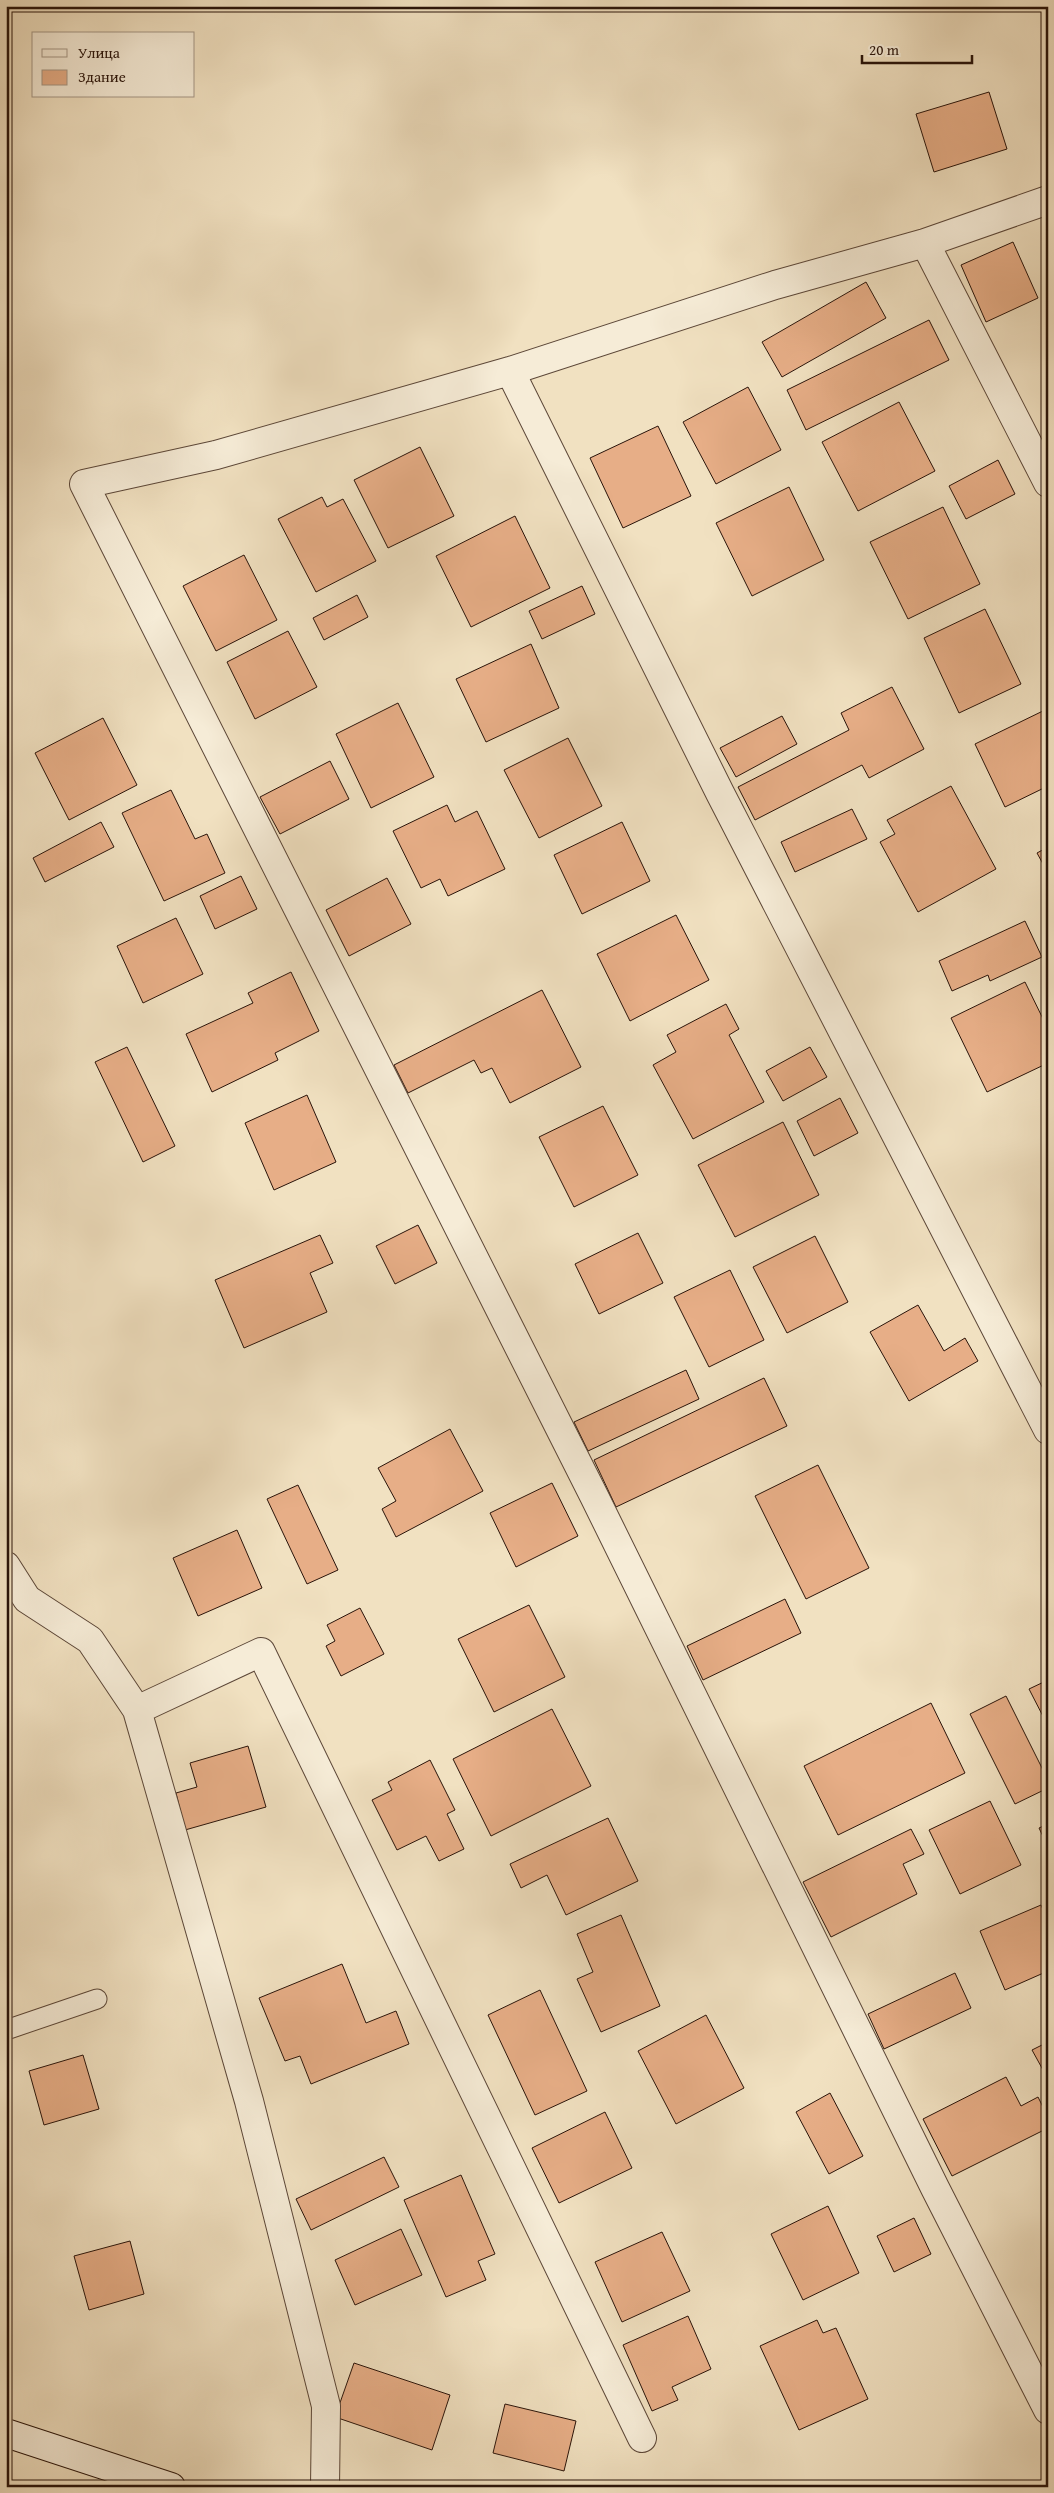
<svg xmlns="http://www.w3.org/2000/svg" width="1054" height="2493" font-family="'Gentium Book Plus',serif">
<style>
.building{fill:#e7ae87;stroke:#2a140a}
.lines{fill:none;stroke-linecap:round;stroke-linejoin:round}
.lane-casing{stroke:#5c4738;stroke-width:21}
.street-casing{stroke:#5c4738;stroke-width:30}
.secondary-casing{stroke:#2a140a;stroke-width:30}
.lane{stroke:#f6ecd7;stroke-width:19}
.street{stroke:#f6ecd7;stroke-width:28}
.secondary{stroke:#f6ecd7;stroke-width:28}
</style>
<rect width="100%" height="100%" fill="#f1e1c1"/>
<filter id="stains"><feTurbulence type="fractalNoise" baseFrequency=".004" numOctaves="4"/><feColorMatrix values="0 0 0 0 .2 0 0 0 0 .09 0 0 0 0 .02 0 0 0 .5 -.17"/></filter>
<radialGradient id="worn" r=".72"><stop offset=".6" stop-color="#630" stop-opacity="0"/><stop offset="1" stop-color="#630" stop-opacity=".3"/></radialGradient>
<!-- building -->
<path class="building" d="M989 92 1007 149 934 172 916 114Z
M1013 242 1038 298 986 322 961 265Z
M866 282 886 318 782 377 762 342Z
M929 320 949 360 806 430 787 390Z
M748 387 781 450 716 484 683 422Z
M899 402 935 471 858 511 822 442Z
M658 426 691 496 623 528 590 458Z
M420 447 454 516 388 548 354 480Z
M998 460 1015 494 966 519 949 486Z
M789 487 824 560 752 596 716 523Z
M322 497 327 507 343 499 376 561 316 592 278 519Z
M943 507 980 584 908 619 870 542Z
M515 516 550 588 471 627 436 556Z
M244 555 277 620 216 651 183 586Z
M582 586 595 614 542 639 529 611Z
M357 595 368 617 324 640 313 618Z
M985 609 1021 684 959 713 924 638Z
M288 631 317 687 255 719 227 662Z
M531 644 559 708 486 742 456 679Z
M892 687 924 749 869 778 862 765 755 820 738 787 849 730 841 713Z
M398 703 434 777 371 808 336 734Z
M1047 709 1048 786 1005 807 975 744Z
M782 716 797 744 736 777 720 748Z
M103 718 137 785 69 820 35 753Z
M568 738 602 806 539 838 504 770Z
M330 761 349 799 280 834 260 797Z
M951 786 996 869 918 912 880 842 895 834 887 820Z
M171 790 195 839 207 834 225 873 164 901 122 813Z
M447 805 455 822 477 811 505 869 448 896 440 879 421 888 393 831Z
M852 809 867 839 795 872 781 842Z
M101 822 114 847 45 882 33 858Z
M622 822 650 881 582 914 554 855Z
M1048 847V873L1037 853Z
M241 876 257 909 215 929 200 896Z
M387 878 411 924 349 956 326 910Z
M676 915 709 980 630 1021 597 954Z
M176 918 203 974 143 1003 117 946Z
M1025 921 1042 957 990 981 988 975 952 991 939 961Z
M291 972 319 1031 275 1053 278 1060 212 1092 186 1034 253 1003 248 993Z
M1025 982 1048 1029V1063L987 1092 951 1018Z
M542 990 581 1067 510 1103 492 1068 481 1073 474 1060 408 1093 394 1065Z
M726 1004 739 1029 729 1035 764 1102 693 1139 653 1065 676 1052 667 1035Z
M127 1047 175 1146 143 1162 95 1062Z
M810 1047 827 1077 783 1101 766 1071Z
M307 1095 336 1162 274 1190 245 1123Z
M840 1098 858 1133 814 1156 797 1121Z
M603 1106 638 1175 574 1207 539 1137Z
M783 1122 819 1195 735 1237 698 1165Z
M418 1225 437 1263 395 1284 376 1246Z
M638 1233 663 1283 599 1314 575 1264Z
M320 1235 333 1263 310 1273 327 1312 244 1348 215 1280Z
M815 1236 848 1302 787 1333 753 1267Z
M730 1270 764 1340 709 1367 674 1297Z
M918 1305 944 1351 965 1338 978 1361 909 1401 870 1332Z
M686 1370 699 1399 588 1451 574 1422Z
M764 1378 787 1426 616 1507 594 1460Z
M450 1429 483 1491 396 1537 382 1509 396 1501 378 1468Z
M818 1465 869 1568 806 1599 755 1496Z
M552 1483 578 1536 516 1567 490 1513Z
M298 1485 338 1570 307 1584 267 1499Z
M237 1530 262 1588 198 1616 173 1558Z
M785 1599 801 1633 703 1680 687 1646Z
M529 1605 565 1677 494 1712 458 1639Z
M360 1608 384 1654 341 1676 326 1646 335 1641 327 1625Z
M1048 1680V1726L1029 1689Z
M1006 1696 1048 1780V1788L1015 1804 970 1714Z
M931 1703 965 1773 838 1835 804 1766Z
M552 1709 591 1786 491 1836 453 1759Z
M248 1746 266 1807 185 1830 176 1793 197 1787 190 1763Z
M430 1760 455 1810 447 1814 464 1849 439 1861 426 1836 397 1850 372 1800 392 1790 388 1782Z
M990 1801 1021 1865 960 1894 929 1830Z
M608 1818 638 1881 566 1915 547 1875 521 1888 510 1864Z
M1048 1824V1847L1039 1828Z
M911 1829 924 1854 903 1864 917 1894 831 1937 803 1882Z
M1041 1905 1048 1921V1971L1005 1990 980 1931Z
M621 1915 660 2006 601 2032 577 1979 593 1972 577 1934Z
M342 1964 366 2023 396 2011 409 2044 311 2084 300 2056 285 2061 259 1998Z
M955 1973 971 2008 884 2049 868 2014Z
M540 1990 587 2091 535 2115 488 2015Z
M706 2015 744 2088 676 2124 638 2051Z
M1048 2042V2079L1032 2050Z
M83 2055 99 2109 44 2125 29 2071Z
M1006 2077 1021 2106 1038 2097 1048 2117V2128L952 2176 923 2119Z
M830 2093 863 2156 829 2174 796 2112Z
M605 2112 632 2168 559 2203 532 2148Z
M384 2157 399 2187 311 2230 296 2199Z
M461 2175 495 2254 478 2261 486 2280 446 2297 404 2200Z
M828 2206 859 2273 803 2300 771 2234Z
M914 2218 931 2254 894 2272 877 2236Z
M401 2229 422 2275 355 2305 335 2260Z
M662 2232 690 2291 622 2322 595 2262Z
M130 2241 144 2294 89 2310 74 2256Z
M688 2316 711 2369 672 2387 678 2400 652 2411 623 2345Z
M817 2320 823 2333 836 2328 868 2399 799 2430 760 2346Z
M354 2363 450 2395 432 2450 335 2417Z
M505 2404 576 2421 564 2471 493 2453Z"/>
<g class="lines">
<defs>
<path id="lane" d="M6 2030 97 1999"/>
<path id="street" d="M1048 200 925 243 775 285 510 371 216 455 84 484 594 1496 935 2188 1048 2410
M925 243 1048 483
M510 371 720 793 1048 1430
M6 1566 27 1599 90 1640 137 1710 249 2101 326 2406 325 2487
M137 1710 261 1652 642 2438"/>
<path id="secondary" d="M6 2433 171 2487"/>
</defs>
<!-- lane casing -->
<use href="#lane" class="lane-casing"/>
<!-- street casing -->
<use href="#street" class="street-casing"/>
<!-- secondary casing -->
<use href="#secondary" class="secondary-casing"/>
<!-- lane -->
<use href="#lane" class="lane"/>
<!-- street -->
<use href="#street" class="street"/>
<!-- secondary -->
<use href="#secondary" class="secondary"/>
</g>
<!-- margin -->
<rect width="1054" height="2493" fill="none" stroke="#f1e1c1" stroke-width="25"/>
<rect x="8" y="8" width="1039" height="2478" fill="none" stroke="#2a140a" stroke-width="2.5"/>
<rect x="12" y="12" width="1029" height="2468" fill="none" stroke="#2a140a"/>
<!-- legend -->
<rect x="32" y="32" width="162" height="65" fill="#f6ecd7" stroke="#a49685"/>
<rect x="42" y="49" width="25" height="8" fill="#f6ecd7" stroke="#a49685"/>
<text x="78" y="58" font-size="15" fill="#2a140a">Улица</text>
<rect x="42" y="70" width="25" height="15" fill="#e7ae87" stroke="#a49685"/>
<text x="78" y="82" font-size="15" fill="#2a140a">Здание</text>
<!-- scale -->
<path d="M862 55v8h110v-8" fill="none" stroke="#2a140a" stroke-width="2.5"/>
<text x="869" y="55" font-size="15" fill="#2a140a" stroke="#f6ecd7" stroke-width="4" paint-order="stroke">20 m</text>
<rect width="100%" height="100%" filter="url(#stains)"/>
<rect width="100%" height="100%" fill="url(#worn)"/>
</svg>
